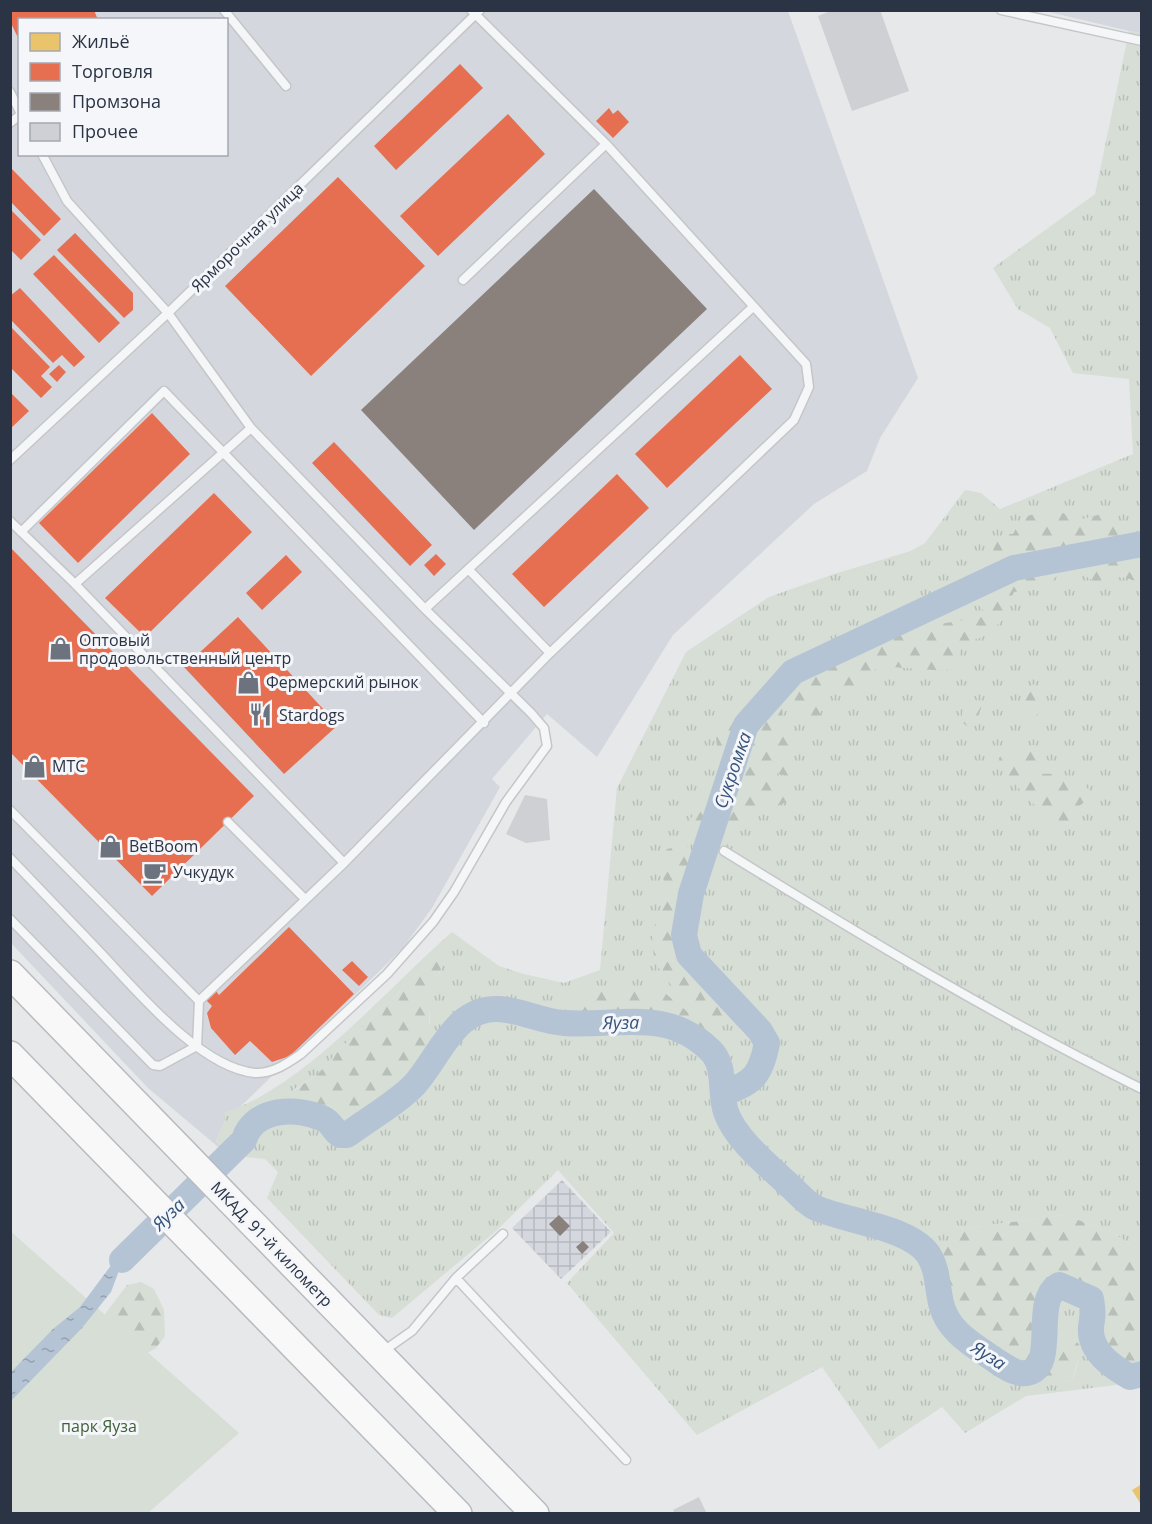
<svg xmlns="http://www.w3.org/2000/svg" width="1152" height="1524" font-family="'Open Sans',sans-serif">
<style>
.built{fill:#d4d7dd;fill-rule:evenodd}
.industrial{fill:url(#industrial-grid)}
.grass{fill:url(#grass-tufts);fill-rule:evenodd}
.forest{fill:url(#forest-firs)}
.green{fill:#d6ded6}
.water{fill:url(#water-ripples)}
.homes{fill:#e9c46a}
.shops{fill:#e76f51}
.industry{fill:#8a817c}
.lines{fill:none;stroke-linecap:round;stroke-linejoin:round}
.river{stroke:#b4c4d5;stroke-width:26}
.building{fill:#ced0d3}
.service-casing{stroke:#c4c6c8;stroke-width:11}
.trunk-casing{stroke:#b8bbbf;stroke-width:30}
.service{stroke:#f5f6f7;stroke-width:8}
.trunk{stroke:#f8f8f8;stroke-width:27}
.labels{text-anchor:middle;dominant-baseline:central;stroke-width:6;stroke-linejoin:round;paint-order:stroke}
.street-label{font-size:16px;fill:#2b3445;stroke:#f4f6f9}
.poi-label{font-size:16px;fill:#2b3445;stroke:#f4f6f9;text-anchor:start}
.park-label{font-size:16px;fill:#3f6138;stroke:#f4f6f9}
.water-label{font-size:18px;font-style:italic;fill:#34527a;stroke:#f4f6f9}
</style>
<defs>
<pattern id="industrial-grid" width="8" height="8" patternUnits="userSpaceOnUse" patternTransform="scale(1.5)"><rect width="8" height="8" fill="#d4d7dd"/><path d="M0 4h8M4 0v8" fill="none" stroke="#b6b9bf"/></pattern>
<pattern id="grass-tufts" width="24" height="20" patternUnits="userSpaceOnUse" patternTransform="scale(1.5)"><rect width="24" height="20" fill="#d6ded6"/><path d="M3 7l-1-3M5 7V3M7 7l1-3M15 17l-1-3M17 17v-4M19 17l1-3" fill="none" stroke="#b8bfb9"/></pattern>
<pattern id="forest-firs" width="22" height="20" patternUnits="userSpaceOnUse" patternTransform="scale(1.5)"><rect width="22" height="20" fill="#d6ded6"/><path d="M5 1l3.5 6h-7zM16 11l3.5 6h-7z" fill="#b8bfb9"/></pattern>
<pattern id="water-ripples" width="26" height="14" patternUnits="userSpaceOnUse" patternTransform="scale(1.5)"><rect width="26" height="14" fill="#b4c4d5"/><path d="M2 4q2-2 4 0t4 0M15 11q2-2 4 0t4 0" fill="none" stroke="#93a0af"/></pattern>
</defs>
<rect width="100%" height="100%" fill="#e6e8ea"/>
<!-- built -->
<path class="built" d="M11 11H788L918 378 880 438 867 471 814 504 673 635 597 757 547 714 492 779 500 787 432 908 403 948 238 1109 224 1113V1123L216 1141 229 1156 148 1088 11 943ZM20 20H226V154H20Z
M1045 11H1141V33L1129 31Z"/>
<!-- industrial -->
<path class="industrial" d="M562 1180 611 1232 561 1279 512 1228Z"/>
<!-- grass -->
<path class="grass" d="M1129 31 1141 33V1251L1113 1233 1065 1215 959 1229 1039 1341V1295L1049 1280C1069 1276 1083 1287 1097 1300L1099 1341 1131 1372 1141 1367V1382L1026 1396 965 1433 942 1407 879 1449 822 1367 697 1435 567 1283 614 1233 558 1170 497 1230 392 1318 379 1315 267 1198 278 1172 265 1159 245 1157 237 1164 216 1141 224 1123V1113C306 1086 386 989 452 932L499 966 524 974 564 983 600 970 617 788 686 652 769 597 834 574 911 551 925 543 965 490 981 493 1000 509 1133 454 1129 379 1073 373 1050 328 1018 309 993 268 1095 194ZM432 957 440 972 429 998 430 1031 411 1077 359 1116 346 1118 328 1105 312 1104 293 1090 317 1075 341 1048 426 966ZM1057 1334 1067 1335 1079 1344C1080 1357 1077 1368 1072 1380L1041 1387 1033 1381C1050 1368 1053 1354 1057 1334Z"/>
<!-- forest -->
<path class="forest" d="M1054 507 1075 521 1109 512 1137 544 1141 541V584C1125 575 1114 575 1098 584L1081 573 1062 572 1041 589 1014 592C1000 621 998 637 963 642L958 659 946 671 878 666 862 687H827L819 718H809L789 699 781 701 783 719 801 734 791 758 802 770 801 779 775 773 771 781 795 791 793 799 764 812 724 844 701 832 690 820 720 769 715 730 748 689 773 685 795 656 804 652 826 665 843 660 858 636 882 644 897 610 913 600 928 609 934 625 988 616 970 595C974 585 982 582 987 573 996 556 987 551 1004 534H1013L1022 518Z
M1034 684 1038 687 1041 710 1035 717 1026 720 1020 713 1022 698Z
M970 699 979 701 982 705 976 723 971 729 963 723 962 713Z
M1033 745 1041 749V774C1059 773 1076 775 1089 790L1087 800 1074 810 1076 819 1072 824 1044 827 1037 820 1039 810 1000 768 999 758 1005 751Z
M686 845 696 854C686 884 668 923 681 954 687 970 717 998 729 1011L713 1024C686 996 646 975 653 932 655 918 666 907 666 892 665 871 652 874 667 849Z
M432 956 443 958C438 989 420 1010 435 1043 415 1072 383 1112 346 1118L328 1105 312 1104 293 1095V1091L317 1075 341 1048 426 966Z
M618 990 666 994 712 1032 706 1039 666 1017 629 1011 570 1017 576 994Z
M1065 1215 1113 1233 1141 1251V1367L1131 1372C1092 1342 1104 1343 1097 1300 1083 1287 1069 1276 1049 1280 1028 1311 1050 1337 1026 1368L981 1343 956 1322 942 1269 944 1248 959 1229Z
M141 1282 154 1289 164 1310 165 1336 156 1348 121 1368 96 1326 127 1285Z
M1057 1334 1067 1335 1079 1344 1080 1353 1072 1380 1041 1387 1034 1385 1033 1381C1048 1369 1055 1357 1053 1337Z"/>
<!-- green -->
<path class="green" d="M10 1231 239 1433 148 1513H11Z"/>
<!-- water -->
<path class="water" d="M144 1232 153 1242 142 1248 136 1257 120 1268 111 1292 82 1328 11 1401V1372L53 1329 80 1307 124 1248Z"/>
<!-- homes -->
<path class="homes" d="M1142 1484V1506L1132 1490Z"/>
<!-- shops -->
<path class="shops" d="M10 10H94L98 20H20V42L10 21Z
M460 64 483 88 396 170 374 146Z
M609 108 613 114 618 110 629 122 613 138 596 121Z
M508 114 545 154 438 256 400 216Z
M10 167 61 219 44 236 10 201Z
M338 177 425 266 311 376 225 286Z
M10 209 41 240 21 260 10 249Z
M75 233 133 293V310L124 318 57 250Z
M54 255 120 323 99 343 33 274Z
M20 288 85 357 74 367 62 355 53 363 10 319V296Z
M10 326 50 367 41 376 52 387 41 398 10 367Z
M740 355 772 389 667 488 635 454Z
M59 365 66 372 57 382 49 374Z
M10 392 29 411 10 429Z
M152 413 190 454 78 563 39 523Z
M334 442 432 545 410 566 312 463Z
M617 474 649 508 544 607 512 574Z
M214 493 252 532 145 637 105 598Z
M10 547 254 796 152 896 10 752Z
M436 554 446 564 434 576 424 565Z
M286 555 302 572 262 610 246 593Z
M238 617 338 725 284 774 184 667Z
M289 927 354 994 290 1056 272 1062 250 1041 235 1055 211 1028 207 1013 212 1006 206 1000 216 991 219 995Z
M352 961 368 977 359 986 342 970Z"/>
<!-- industry -->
<path class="industry" d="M594 189 707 309 474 530 361 410Z
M559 1215 570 1226 560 1236 549 1224Z
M583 1241 589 1247 582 1254 576 1247Z"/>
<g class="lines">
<!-- river -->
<path class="river" d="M724 1093C754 1083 761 1074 767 1043L760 1031 689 955 684 935 691 894 746 725 793 672 1014 568 1142 544
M122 1260 244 1140C253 1108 297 1106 324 1119 330 1121 334 1131 340 1135H347C368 1119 399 1102 416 1083 432 1064 444 1038 462 1022 496 993 529 1021 564 1023 617 1027 666 1007 710 1050 727 1066 719 1092 726 1112 735 1139 769 1166 789 1185 797 1192 806 1203 816 1208 845 1221 909 1227 928 1254 938 1269 937 1286 941 1303 947 1331 973 1345 995 1360 1004 1366 1016 1375 1027 1373 1059 1367 1031 1301 1059 1285L1091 1299C1093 1310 1093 1315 1091 1327 1089 1351 1111 1366 1130 1377L1142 1374"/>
</g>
<!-- building -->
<path class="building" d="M833 10H880L909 91 852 111 818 16Z
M525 795 547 799 550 840 526 843 506 834Z
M699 1497 707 1514H675L673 1510Z"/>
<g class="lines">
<defs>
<path id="service" d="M224 10 286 86
M1001 10 1142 41
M10 92 20 112
M10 123 20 115
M463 280 606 144
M10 460 168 313 480 10
M10 521 75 584 344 863
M21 532 164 391 484 723
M469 570 550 653
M75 584 251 428
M425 609 753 307
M10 810 199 1001 197 1046
M228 822 305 899
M724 851C860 935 998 1018 1142 1089
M10 858C40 889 69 920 99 951 135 989 200 1068 255 1073 272 1074 288 1063 301 1054L387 974 433 922 454 892 506 802 547 746 544 728 531 713 425 609 251 428 168 313 67 201 42 154
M10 919 153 1065 160 1066 197 1046
M199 1001 344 863 550 653 794 420 809 387 806 364 606 144 471 10
M456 1278 626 1460
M382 1352 412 1331 456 1278 503 1234"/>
<path id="trunk" d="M10 974 535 1514
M10 1055 458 1514"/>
</defs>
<!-- service casing -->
<use href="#service" class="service-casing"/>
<!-- trunk casing -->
<use href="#trunk" class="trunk-casing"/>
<!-- service -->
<use href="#service" class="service"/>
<!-- trunk -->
<use href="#trunk" class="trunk"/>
</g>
<!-- icons -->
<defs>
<symbol id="shop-bare" viewBox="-9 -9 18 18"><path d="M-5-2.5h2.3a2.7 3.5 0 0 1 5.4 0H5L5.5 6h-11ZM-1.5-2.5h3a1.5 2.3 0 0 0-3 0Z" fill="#6c737f" stroke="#f4f6f9" stroke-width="2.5" paint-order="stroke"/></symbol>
<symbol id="restaurant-bare" viewBox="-9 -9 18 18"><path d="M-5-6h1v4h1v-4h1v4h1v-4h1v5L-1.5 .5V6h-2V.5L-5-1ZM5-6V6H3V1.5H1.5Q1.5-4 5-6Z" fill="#6c737f" stroke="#f4f6f9" stroke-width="2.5" paint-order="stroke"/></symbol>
<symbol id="cafe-bare" viewBox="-9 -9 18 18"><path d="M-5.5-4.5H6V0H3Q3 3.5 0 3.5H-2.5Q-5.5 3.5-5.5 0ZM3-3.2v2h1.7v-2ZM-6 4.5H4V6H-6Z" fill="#6c737f" stroke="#f4f6f9" stroke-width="2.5" paint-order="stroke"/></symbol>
</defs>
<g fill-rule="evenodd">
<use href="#shop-bare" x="44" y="632" width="33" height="33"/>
<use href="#shop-bare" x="232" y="666" width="33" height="33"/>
<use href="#restaurant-bare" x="244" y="698" width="33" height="33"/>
<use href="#shop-bare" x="18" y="750" width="33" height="33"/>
<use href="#shop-bare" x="94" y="830" width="33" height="33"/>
<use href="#cafe-bare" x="138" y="856" width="33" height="33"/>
</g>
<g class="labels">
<!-- street labels -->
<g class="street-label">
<text transform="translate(247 237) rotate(-44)">Ярморочная улица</text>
<text transform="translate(272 1244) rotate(46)">МКАД, 91-й километр</text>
</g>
<!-- poi labels -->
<g class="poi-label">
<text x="79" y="640">Оптовый<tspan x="79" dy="18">продовольственный центр</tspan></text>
<text x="266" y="682">Фермерский рынок</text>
<text x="279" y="715">Stardogs</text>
<text x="52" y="766">МТС</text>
<text x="129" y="846">BetBoom</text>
<text x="173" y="872">Учкудук</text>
</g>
<!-- park labels -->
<g class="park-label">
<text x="99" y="1426">парк Яуза</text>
</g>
<!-- water labels -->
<g class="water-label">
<text transform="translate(732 770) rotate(-71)">Сукромка</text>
<text transform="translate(621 1022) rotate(-1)">Яуза</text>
<text transform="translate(168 1214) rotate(-44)">Яуза</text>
<text transform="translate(989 1355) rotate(33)">Яуза</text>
</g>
</g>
<!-- border -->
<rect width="1152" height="1524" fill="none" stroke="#2b3445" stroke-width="24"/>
<!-- legend -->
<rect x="18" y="18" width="210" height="138" fill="#f4f6f9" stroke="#a4a8b1" stroke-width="1.5"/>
<rect x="30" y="33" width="30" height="18" fill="#e9c46a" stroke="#a4a8b1" stroke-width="1.5"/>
<text x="72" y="48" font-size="18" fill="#2b3445">Жильё</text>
<rect x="30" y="63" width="30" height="18" fill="#e76f51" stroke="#a4a8b1" stroke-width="1.5"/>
<text x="72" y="78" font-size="18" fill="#2b3445">Торговля</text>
<rect x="30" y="93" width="30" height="18" fill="#8a817c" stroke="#a4a8b1" stroke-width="1.5"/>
<text x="72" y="108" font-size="18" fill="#2b3445">Промзона</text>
<rect x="30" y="123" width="30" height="18" fill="#ced0d3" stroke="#a4a8b1" stroke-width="1.5"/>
<text x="72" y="138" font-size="18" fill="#2b3445">Прочее</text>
</svg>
